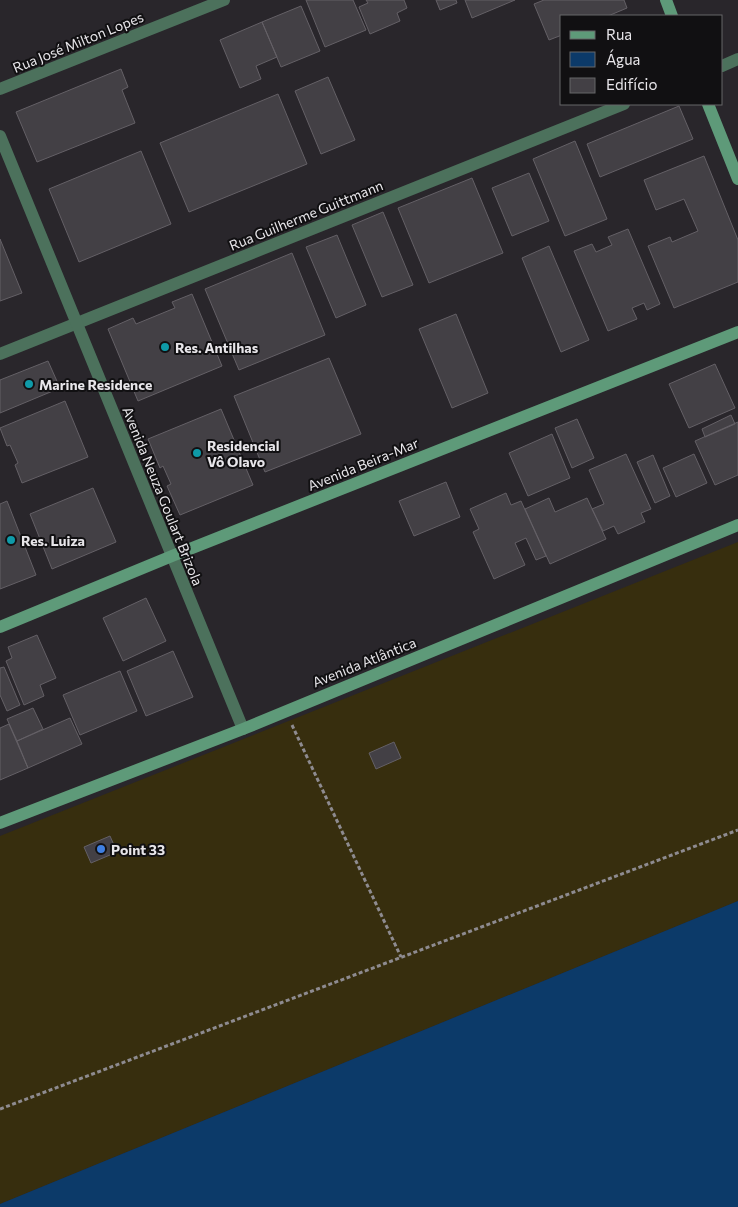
<svg xmlns="http://www.w3.org/2000/svg" width="738" height="1207" font-family="Commissioner,sans-serif">
<style>
.sand{fill:#372e0e}
.water{fill:#0c3a69}
.building{fill:#434045;stroke:#646066}
.lines{fill:none;stroke-linecap:round;stroke-linejoin:round}
.path{stroke:#8e8b90;stroke-width:3;stroke-dasharray:4 2.5;stroke-linecap:butt}
.minor{stroke:#4c715c;stroke-width:12}
.tertiary{stroke:#4c715c;stroke-width:12}
.secondary{stroke:#5e9a79;stroke-width:12}
.culture-dot{fill:#0f9aa8;stroke:#111012;stroke-width:2}
.shop-dot{fill:#3f7fe0;stroke:#111012;stroke-width:2}
.labels{text-anchor:middle;dominant-baseline:central;stroke-width:4;stroke-linejoin:round;paint-order:stroke}
.street-label{font-size:14px;fill:#e8e6ea;stroke:#111012}
.poi-label{font-size:14px;font-weight:bold;fill:#e8e6ea;stroke:#111012;text-anchor:start}
</style>
<rect width="100%" height="100%" fill="#29262b"/>
<!-- sand -->
<path class="sand" d="M738 542V901L0 1204V836Z"/>
<!-- water -->
<path class="water" d="M738 901V1207H0V1204Z"/>
<!-- building -->
<path class="building" d="M306 0H353L366 30 325 47Z
M366 0H404L407 8 397 13 400 21 370 34 359 7 368 3Z
M436 0H456L457 3 440 10Z
M465 0H515L472 18Z
M544 0H624L627 8 608 16H562V35L549 40 534 4Z
M301 6 320 51 281 67 262 22Z
M262 22 277 57 256 66 261 79 240 88 220 40Z
M121 69 128 87 122 90 135 123 37 162 16 112Z
M328 77 355 140 321 154 295 91Z
M278 94 307 164 189 212 160 143Z
M679 106 693 139 600 177 587 144Z
M575 141 607 219 565 236 533 159Z
M141 151 171 224 79 262 49 189Z
M704 156 738 240V282L674 308 648 246 670 237 672 242 698 231 684 199 656 210 644 180Z
M529 173 549 221 512 236 492 188Z
M472 178 503 253 429 283 398 208Z
M383 212 413 285 382 297 352 225Z
M628 229 660 304 647 310 644 303 632 308 637 319 608 331 574 251 592 244 596 252 612 245 608 237Z
M337 235 366 305 336 318 306 247Z
M0 239 22 293 0 301Z
M549 246 589 340 561 352 522 258Z
M292 253 325 335 239 370 205 289Z
M192 294 222 366 138 401 108 329 133 318 136 324 175 308 172 302Z
M456 314 488 393 452 408 419 329Z
M329 358 361 434 265 472 234 396Z
M48 361 60 388 0 413V380Z
M715 364 735 408 689 428 669 384Z
M65 401 88 457 22 483 15 465 18 463 10 445 7 446 0 428Z
M221 409 253 485 180 515 167 486 171 484 163 466 160 468 148 439Z
M731 415 735 424 705 437 702 429Z
M577 419 594 458 572 468 555 428Z
M738 422V475L715 485 695 441Z
M552 434 570 478 528 496 509 453Z
M626 454 651 509 641 513 645 522 618 534 614 526 603 531 592 509 604 504 589 470Z
M694 454 707 483 676 497 663 468Z
M653 455 670 496 655 503 637 462Z
M446 482 460 517 414 536 399 501Z
M93 488 116 542 52 569 30 514Z
M506 493 511 505 521 501 546 556 536 560 526 538 515 543 525 565 494 579 473 532 479 529 470 509Z
M549 498 555 512 587 498 606 539 550 564 525 509Z
M7 501 36 575 0 589V504Z
M146 598 166 641 123 661 103 618Z
M37 635 56 678 40 685 44 696 24 705 6 661 12 658 8 647Z
M173 651 193 697 146 716 127 671Z
M4 667 20 705 7 711 0 695V668Z
M120 671 137 711 80 735 63 695Z
M33 708 43 729 17 741 7 719Z
M70 718 82 744 28 768 17 741Z
M9 724 28 768 0 780V728Z
M394 742 401 758 376 769 369 753Z
M110 836 117 852 91 863 84 847Z"/>
<g class="lines">
<!-- path -->
<path class="path" d="M292 725 401 957
M0 1109 738 830"/>
<!-- minor -->
<path class="minor" d="M722 66 738 59
M0 89 224 0
M0 354 624 104"/>
<!-- tertiary -->
<path class="tertiary" d="M0 136 243 729"/>
<!-- secondary -->
<path class="secondary" d="M666 0 672 16
M708 104 738 179
M0 627 172 556 738 332
M0 823 243 729 738 525"/>
</g>
<!-- markers -->
<g class="culture-dot">
<circle cx="165" cy="347" r="5"/>
<circle cx="29" cy="384" r="5"/>
<circle cx="197" cy="453" r="5"/>
<circle cx="11" cy="540" r="5"/>
</g>
<circle class="shop-dot" cx="101" cy="849" r="5"/>
<g class="labels">
<!-- street labels -->
<g class="street-label">
<text transform="translate(78 42) rotate(-22)">Rua José Milton Lopes</text>
<text transform="translate(306 215) rotate(-22)">Rua Guilherme Guittmann</text>
<text transform="translate(363 464) rotate(-22)">Avenida Beira-Mar</text>
<text transform="translate(163 496) rotate(68)">Avenida Neuza Goulart Brizola</text>
<text transform="translate(364 662) rotate(-22)">Avenida Atlântica</text>
</g>
<!-- poi labels -->
<g class="poi-label">
<text x="175" y="347">Res. Antilhas</text>
<text x="39" y="384">Marine Residence</text>
<text x="207" y="445">Residencial<tspan x="207" dy="16">Vô Olavo</tspan></text>
<text x="21" y="540">Res. Luiza</text>
<text x="111" y="849">Point 33</text>
</g>
</g>
<!-- legend -->
<rect x="560" y="15" width="162" height="90" fill="#111012" stroke="#676668"/>
<rect x="570" y="31" width="25" height="8" fill="#5e9a79" stroke="#676668"/>
<text x="606" y="40" font-size="15" fill="#e8e6ea">Rua</text>
<rect x="570" y="52" width="25" height="15" fill="#0c3a69" stroke="#676668"/>
<text x="606" y="65" font-size="15" fill="#e8e6ea">Água</text>
<rect x="570" y="78" width="25" height="15" fill="#434045" stroke="#676668"/>
<text x="606" y="90" font-size="15" fill="#e8e6ea">Edifício</text>
</svg>
